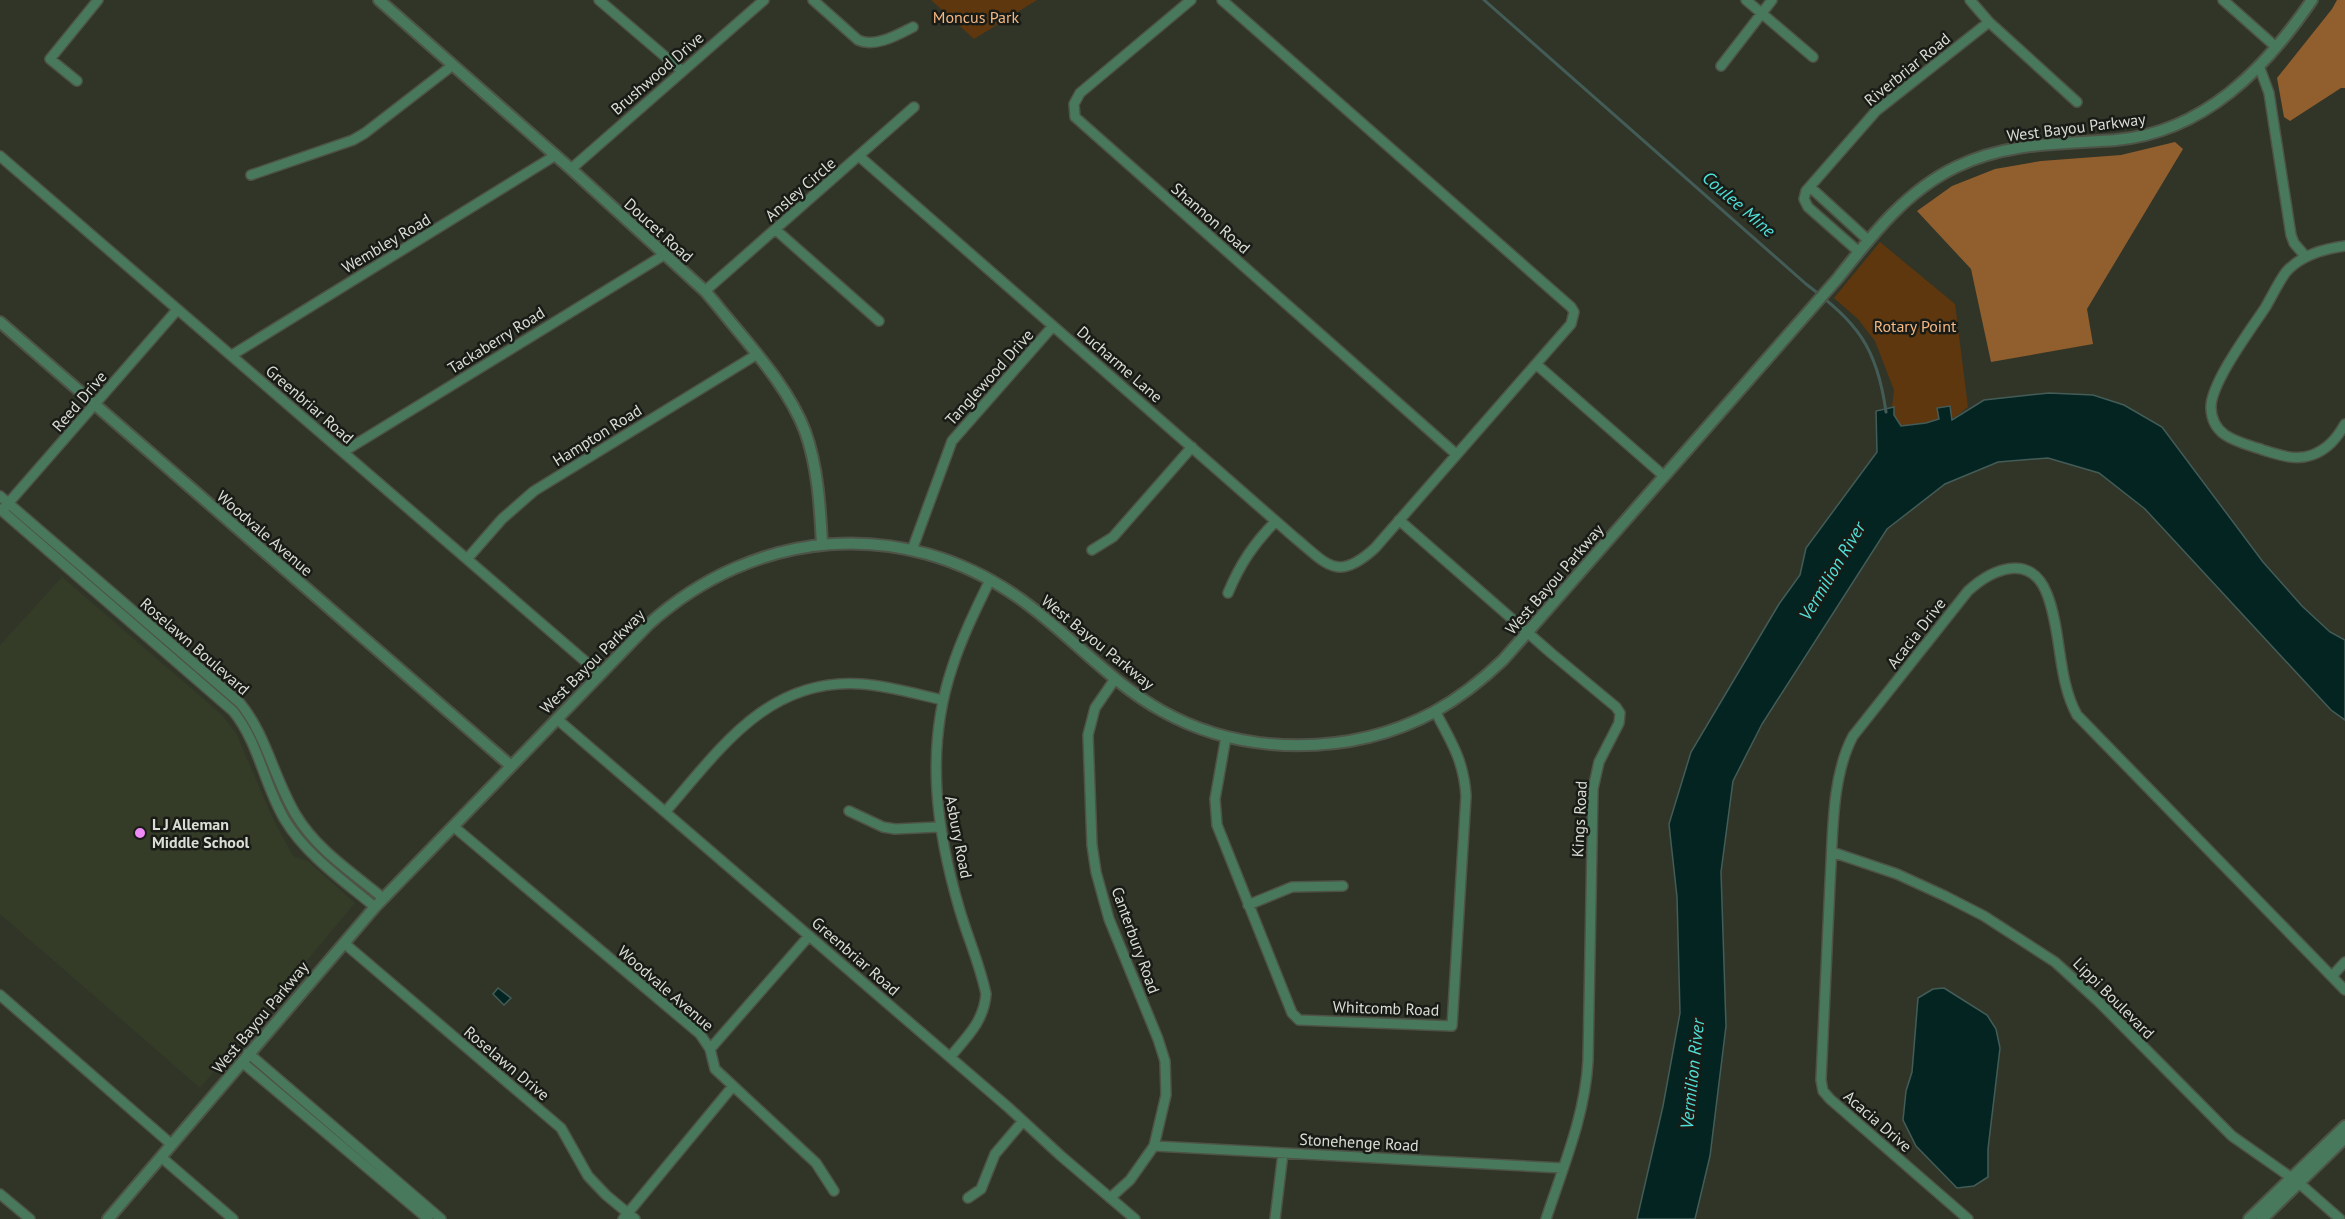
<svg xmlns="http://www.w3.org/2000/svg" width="2345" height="1219" font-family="'PT Sans',sans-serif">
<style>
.built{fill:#343c28}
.green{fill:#5e370e}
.forest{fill:#915e2e}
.water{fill:#042422;stroke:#445c57;stroke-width:1.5}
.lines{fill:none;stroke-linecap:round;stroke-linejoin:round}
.stream{stroke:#445c57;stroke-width:3}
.minor-casing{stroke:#4e5347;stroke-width:12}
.tertiary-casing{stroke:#4e5347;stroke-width:14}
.minor{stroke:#49795d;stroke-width:9}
.tertiary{stroke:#49795d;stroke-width:10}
.poi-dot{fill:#ef8bf6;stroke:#191c16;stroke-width:2}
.labels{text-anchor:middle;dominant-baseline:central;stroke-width:5;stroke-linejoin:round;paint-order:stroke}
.park-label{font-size:16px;fill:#f5b884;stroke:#191c16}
.street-label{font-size:16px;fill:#d9ddd4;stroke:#191c16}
.poi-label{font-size:16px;font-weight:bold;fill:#d9ddd4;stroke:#191c16;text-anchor:start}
.water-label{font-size:18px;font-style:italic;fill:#4fe0d9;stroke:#191c16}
</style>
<rect width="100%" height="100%" fill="#303528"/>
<!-- built -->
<path class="built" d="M62 577 221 714 236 733 273 819 293 856 309 862 355 903 200 1088 0 914V645Z"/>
<!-- green -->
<path class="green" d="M931 0H1037L974 39Z
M1880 242 1955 304 1968 407 1955 417 1900 429 1891 416 1894 390 1875 341 1858 319 1834 298Z"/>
<!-- forest -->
<path class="forest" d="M2337 0H2345V88H2341L2290 121 2284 117 2277 78 2332 9Z
M2175 142 2183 149 2087 309 2093 344 1991 362 1971 269 1917 211 1952 186 1995 169 2041 161 2121 155Z"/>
<!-- water -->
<path class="water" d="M2049 393 2093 395 2124 405 2162 427 2263 562 2302 606 2330 632 2345 640V720L2331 710 2145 509 2099 473 2048 458 1998 462 1945 484 1887 529 1762 724 1733 781 1721 872 1726 1026 1710 1156 1695 1219H1637L1663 1106 1680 1013 1677 897 1669 824 1691 752 1779 604 1800 575 1806 548 1877 452 1876 411 1894 407V415L1901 426 1926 423 1939 419 1937 408 1950 406 1952 420 1984 400Z
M498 988 511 998 504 1005 493 994Z
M1944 988 1987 1015 1996 1029 2000 1048 1988 1149V1177L1974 1186 1957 1188 1916 1146 1903 1120 1906 1091 1912 1072 1918 998 1933 989Z"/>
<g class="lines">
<!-- stream -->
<path class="stream" d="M1484 0 1806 284C1857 323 1877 346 1886 412"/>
<defs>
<path id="minor" d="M599 0 682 71
M813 0 858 40C875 48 897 35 913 27
M1191 0 1080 93 1074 104 1075 117 1456 454
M1746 0 1813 57
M1970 0 1989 22 2077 102
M2223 0 2276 47
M1721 66 1772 0
M2259 66 2269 93 2291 235 2294 243 2306 257
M77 81 50 59 98 0
M0 156 600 674
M860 157 1294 537C1327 564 1337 583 1375 548L1571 324 1574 312 1571 307 1222 0
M571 169 764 0
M251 175 353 140 365 133 453 65
M1810 187 1868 240
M776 230 879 321
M2345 246C2323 249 2301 255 2286 272 2278 283 2272 296 2265 308 2251 329 2210 384 2211 408 2212 438 2240 442 2263 450 2279 455 2296 461 2312 455 2328 449 2337 438 2345 424
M1859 252 1808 207 1804 199 1806 191 1876 111 1989 22
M705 291 914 107
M232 355 556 155
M1536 364 1664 476
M343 452 664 255
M0 496 240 703C267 736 274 779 296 815 316 849 353 873 383 898
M5 507 177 310
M0 509 233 711C259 743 264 785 285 820 306 855 344 881 375 907
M1399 520 1551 653 1616 707 1620 713 1619 723 1599 762 1593 789 1588 1061C1585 1116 1563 1167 1546 1219
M912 550 952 441 1053 326
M1092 550 1113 537 1192 447
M467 559 502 519 534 491 756 355
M1228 593C1240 564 1254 543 1276 521
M557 719 1009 1108 1061 1156 1135 1219
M1226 737 1215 799 1217 825 1292 1013 1299 1020 1452 1026 1466 796C1464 761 1451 741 1435 711
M666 811C720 749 768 677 862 684 889 686 916 694 943 700
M849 811 883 827 895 829 939 827
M453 826 700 1034 710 1049 715 1069 816 1163 834 1191
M1832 852 1897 874 1945 896 1984 916 2055 962 2099 1002 2232 1136 2299 1183 2340 1219
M1248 905 1292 887 1343 886
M344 943 561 1128 588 1176 606 1195 635 1219
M2332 976 2345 962
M0 995 171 1144
M710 1049 809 936
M248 1053 441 1219
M950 1057C967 1037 984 1021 986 994 980 965 968 938 960 911 936 830 925 749 952 668 962 637 976 609 990 580
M242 1062 428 1219
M1154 1146 1563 1168
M161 1157 233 1219
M0 1194 30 1219
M968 1198 981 1189 995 1154 1023 1121
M1110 1198 1130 1180 1154 1146 1166 1095 1165 1061 1158 1039 1109 919 1096 872 1092 845 1088 735 1095 708 1115 679
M623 1219 733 1086
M1275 1219 1283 1153
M1968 1219 1830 1099 1823 1091 1821 1080C1824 1014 1827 949 1830 883 1833 837 1831 777 1853 736L1968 591C1992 569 2031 552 2047 594 2062 632 2057 679 2077 715L2345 990"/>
<path id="tertiary" d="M379 0 571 169 705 291 716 304C747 343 787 384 805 431 818 467 820 507 822 544
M0 322 511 766
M108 1219 375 907 649 624C755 529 901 515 1019 598 1069 633 1108 681 1162 711 1244 757 1352 756 1434 712 1459 698 1482 680 1503 660L1838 278C1872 235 1906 191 1956 167 2007 142 2062 144 2116 140 2204 132 2265 69 2312 0
M2249 1219 2345 1126
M2262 1219 2345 1138"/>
</defs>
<!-- minor casing -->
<use href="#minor" class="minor-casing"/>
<!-- tertiary casing -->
<use href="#tertiary" class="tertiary-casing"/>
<!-- minor -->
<use href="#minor" class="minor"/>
<!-- tertiary -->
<use href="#tertiary" class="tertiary"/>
</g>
<!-- markers -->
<circle class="poi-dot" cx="140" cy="833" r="6"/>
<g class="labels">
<!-- park labels -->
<g class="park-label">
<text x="976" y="17">Moncus Park</text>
<text x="1915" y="326">Rotary Point</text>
</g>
<!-- street labels -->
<g class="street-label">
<text transform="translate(1907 69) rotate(-39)">Riverbriar Road</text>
<text transform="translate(657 73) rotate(-41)">Brushwood Drive</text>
<text transform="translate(2076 127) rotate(-7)">West Bayou Parkway</text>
<text transform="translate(800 189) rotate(-41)">Ansley Circle</text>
<text transform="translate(1211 218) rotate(41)">Shannon Road</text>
<text transform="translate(659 230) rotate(42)">Doucet Road</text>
<text transform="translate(386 243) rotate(-31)">Wembley Road</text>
<text transform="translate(496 340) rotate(-32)">Tackaberry Road</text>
<text transform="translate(1120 364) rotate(41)">Ducharme Lane</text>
<text transform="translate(989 377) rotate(-48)">Tanglewood Drive</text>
<text transform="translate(79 401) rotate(-49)">Reed Drive</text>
<text transform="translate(310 404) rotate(41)">Greenbriar Road</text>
<text transform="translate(597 435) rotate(-32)">Hampton Road</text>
<text transform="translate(265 533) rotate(41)">Woodvale Avenue</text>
<text transform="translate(1554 579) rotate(-49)">West Bayou Parkway</text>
<text transform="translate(1916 633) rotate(-52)">Acacia Drive</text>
<text transform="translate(1098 642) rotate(39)">West Bayou Parkway</text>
<text transform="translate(195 646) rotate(41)">Roselawn Boulevard</text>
<text transform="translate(592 661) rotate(-45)">West Bayou Parkway</text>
<text transform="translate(1579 819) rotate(-87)">Kings Road</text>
<text transform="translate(959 837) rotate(79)">Asbury Road</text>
<text transform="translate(1136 940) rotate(70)">Canterbury Road</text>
<text transform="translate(856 956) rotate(41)">Greenbriar Road</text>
<text transform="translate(666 988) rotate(41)">Woodvale Avenue</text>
<text transform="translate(2114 998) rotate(45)">Lippi Boulevard</text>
<text transform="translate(1386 1008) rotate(2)">Whitcomb Road</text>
<text transform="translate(260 1017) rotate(-50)">West Bayou Parkway</text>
<text transform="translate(507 1063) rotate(40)">Roselawn Drive</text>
<text transform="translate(1878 1121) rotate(41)">Acacia Drive</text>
<text transform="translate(1359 1142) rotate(3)">Stonehenge Road</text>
</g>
<!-- poi labels -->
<g class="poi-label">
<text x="152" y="824">L J Alleman<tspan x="152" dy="18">Middle School</tspan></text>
</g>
<!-- water labels -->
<g class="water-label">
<text transform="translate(1739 204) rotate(41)">Coulee Mine</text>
<text transform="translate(1832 571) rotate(-59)">Vermilion River</text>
<text transform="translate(1692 1074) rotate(-84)">Vermilion River</text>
</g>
</g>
</svg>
